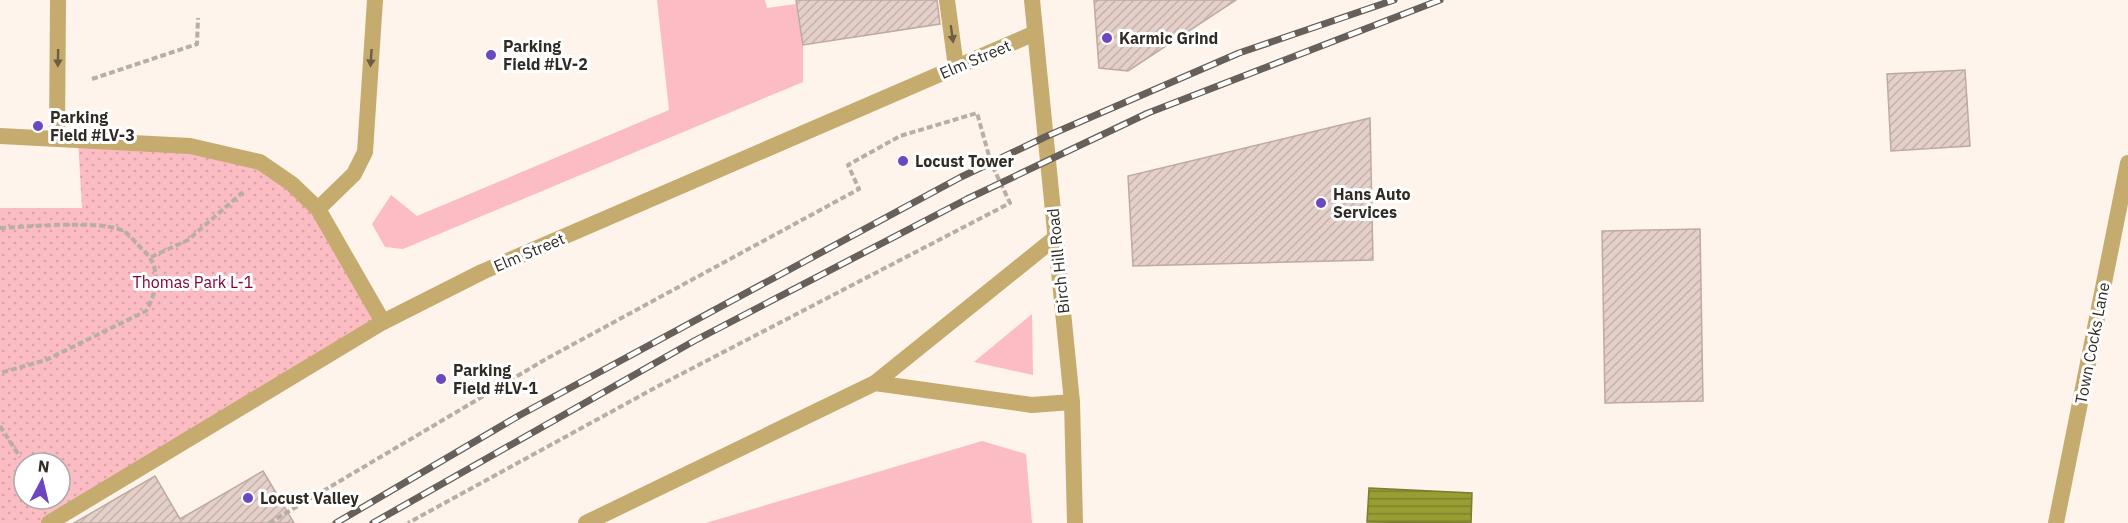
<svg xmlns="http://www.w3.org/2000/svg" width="2128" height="523" font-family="'IBM Plex Sans',sans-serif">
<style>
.grass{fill:#fbbcc4}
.park{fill:url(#park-dots);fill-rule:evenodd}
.water{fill:url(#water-rules);stroke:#7a7c2f;stroke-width:1.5}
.building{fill:url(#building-hatch);stroke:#bea9a4;stroke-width:1.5}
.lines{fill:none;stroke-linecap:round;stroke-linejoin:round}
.path{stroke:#b7aea7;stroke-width:4;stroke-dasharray:6 3;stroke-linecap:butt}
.service{stroke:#c6ab6e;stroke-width:16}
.minor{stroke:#c6ab6e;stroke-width:16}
.tertiary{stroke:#c6ab6e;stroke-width:16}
.rail-casing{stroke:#67605a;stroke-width:7}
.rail{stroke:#fff;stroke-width:4.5;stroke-dasharray:14;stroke-linecap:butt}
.oneway{fill:#6d5e43}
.poi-dot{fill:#6b47c0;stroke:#fff;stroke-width:2}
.labels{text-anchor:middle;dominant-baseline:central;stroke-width:6;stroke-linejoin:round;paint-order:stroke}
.poi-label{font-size:16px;font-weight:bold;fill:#312b26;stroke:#fff;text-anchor:start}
.street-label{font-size:16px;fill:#312b26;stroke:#fff}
.park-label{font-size:16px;fill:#850033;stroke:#fff}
</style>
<defs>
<pattern id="park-dots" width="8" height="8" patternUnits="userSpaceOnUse" patternTransform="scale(1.5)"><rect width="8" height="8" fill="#fbbcc4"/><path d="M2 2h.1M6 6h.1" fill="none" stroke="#d8a2a8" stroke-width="1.8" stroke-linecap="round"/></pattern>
<pattern id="water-rules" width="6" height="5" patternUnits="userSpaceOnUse" patternTransform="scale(1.5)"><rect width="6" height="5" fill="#999e33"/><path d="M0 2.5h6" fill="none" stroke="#7d812b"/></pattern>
<pattern id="building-hatch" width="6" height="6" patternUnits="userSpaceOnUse" patternTransform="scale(1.5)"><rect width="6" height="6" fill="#e4cfc9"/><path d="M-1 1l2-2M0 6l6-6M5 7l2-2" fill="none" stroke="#c4b2ac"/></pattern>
</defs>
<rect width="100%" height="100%" fill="#fef4ec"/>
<!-- grass -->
<path class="grass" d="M657 0H765L767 8 796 4 803 45V82L403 249 385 247 372 224 391 195 417 216 669 110Z
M1032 314 1033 375 974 362Z
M982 441 1026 454 1032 523H706Z"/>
<!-- park -->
<path class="park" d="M78 140 260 162 292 184 383 322 49 523H0V208H82ZM24 463H60V499H24Z"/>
<!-- water -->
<path class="water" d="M1369 488 1472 493 1471 523 1367 522Z"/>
<!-- building -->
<path class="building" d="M796 0H937L940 24 803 45Z
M1094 0H1236L1128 71 1099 68Z
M1965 70 1970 146 1891 151 1887 74Z
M1370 118 1373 260 1133 266 1128 176Z
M1700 229 1703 401 1605 403 1602 231Z
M263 471 294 523H74L155 476 180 519Z"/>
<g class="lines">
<!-- path -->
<path class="path" d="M92 79 197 44 198 18
M0 228C25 227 106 219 125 232 131 236 136 243 141 248 162 266 158 290 146 311L46 360 0 373
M151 257 188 240 243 192
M0 426 20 457
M269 523 546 359 859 189 848 165 900 136 977 113 991 163 1010 203 662 384 408 523"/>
<!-- service -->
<path class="service" d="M0 136 190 146 260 162 292 184 318 209 383 322
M57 139 58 0
M318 209 354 174 365 152 375 0
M875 383 1032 405 1072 402
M586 523 875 383 1055 238"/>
<!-- minor -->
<path class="minor" d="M947 0 956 67"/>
<!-- tertiary -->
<path class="tertiary" d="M1032 0 1072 402 1075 523
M49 523 383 322 482 272 1035 33
M2056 523 2128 163"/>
<defs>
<path id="rail" d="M336 523 520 415 961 177 1045 137 1239 53 1394 0
M373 523 694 341 967 199 1148 113 1440 0"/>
</defs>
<!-- rail casing -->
<use href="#rail" class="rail-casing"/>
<!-- rail -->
<use href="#rail" class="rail"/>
</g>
<!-- one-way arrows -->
<defs><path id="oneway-solid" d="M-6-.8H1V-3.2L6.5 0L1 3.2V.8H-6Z" transform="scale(1.5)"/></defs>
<g class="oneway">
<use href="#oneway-solid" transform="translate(952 34) rotate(82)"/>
<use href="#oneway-solid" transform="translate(58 58) rotate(91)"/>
<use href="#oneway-solid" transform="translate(371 58) rotate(94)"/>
</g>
<!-- markers -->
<g class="poi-dot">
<circle cx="1107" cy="38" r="6"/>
<circle cx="491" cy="55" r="6"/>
<circle cx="38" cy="126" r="6"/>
<circle cx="903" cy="161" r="6"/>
<circle cx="1321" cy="203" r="6"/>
<circle cx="441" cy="379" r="6"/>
<circle cx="248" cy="498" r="6"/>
</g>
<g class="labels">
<!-- poi labels -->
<g class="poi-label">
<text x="1119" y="38">Karmic Grind</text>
<text x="503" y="46">Parking<tspan x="503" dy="18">Field #LV-2</tspan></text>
<text x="50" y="117">Parking<tspan x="50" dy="18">Field #LV-3</tspan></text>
<text x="915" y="161">Locust Tower</text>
<text x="1333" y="194">Hans Auto<tspan x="1333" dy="18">Services</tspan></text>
<text x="453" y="370">Parking<tspan x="453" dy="18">Field #LV-1</tspan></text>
<text x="260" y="498">Locust Valley</text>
</g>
<!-- street labels -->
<g class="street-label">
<text transform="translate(975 59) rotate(-23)">Elm Street</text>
<text transform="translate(529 252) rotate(-23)">Elm Street</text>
<text transform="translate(1058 261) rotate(-96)">Birch Hill Road</text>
<text transform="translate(2092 343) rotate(-79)">Town Cocks Lane</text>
</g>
<!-- park labels -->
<g class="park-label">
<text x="193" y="282">Thomas Park L-1</text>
</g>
</g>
<!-- north arrow -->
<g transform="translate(42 481) rotate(7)"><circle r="28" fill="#ffffff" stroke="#adaaa8" stroke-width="1.5"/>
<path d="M0-4.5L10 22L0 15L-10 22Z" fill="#6b47c0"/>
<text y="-9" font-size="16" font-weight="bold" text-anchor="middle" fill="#312b26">N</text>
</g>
</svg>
